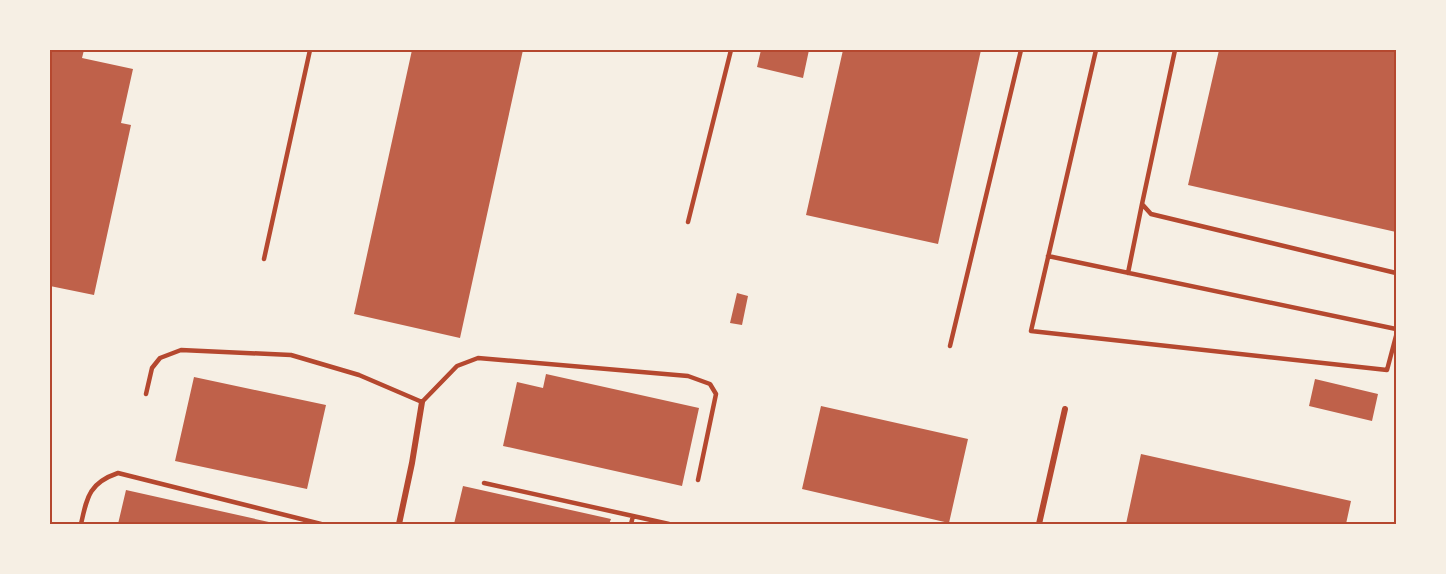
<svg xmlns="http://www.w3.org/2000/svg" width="1446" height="574" font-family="'Noto Serif',serif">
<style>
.building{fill:#bf614a}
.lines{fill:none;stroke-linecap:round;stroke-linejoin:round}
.service{stroke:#b5482f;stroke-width:4.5}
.minor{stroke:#b5482f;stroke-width:6}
.neatline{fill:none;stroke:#b5482f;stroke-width:2}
</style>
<rect width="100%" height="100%" fill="#f6efe4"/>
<!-- building -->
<path class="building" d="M50 50H84L82 58 133 69 121 123 131 125 94 295 50 286Z
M412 50H523L460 338 354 314Z
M761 50H809L803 78 757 67Z
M843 50H981L938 244 806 215Z
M1219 50H1396V232L1188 185Z
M737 293 748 296 742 325 730 323Z
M546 374 699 408 682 486 503 446 517 382 543 388Z
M194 377 326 405 307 489 175 461Z
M1315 379 1378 394 1372 421 1309 406Z
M821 406 968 439 949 523 802 489Z
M1141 454 1351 501 1346 524H1126Z
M463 486 611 519 609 524H454Z
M126 490 278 524H118Z"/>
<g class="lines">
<!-- service -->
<path class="service" d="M1096 50 1031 331 1387 370 1396 336
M1175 50 1142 204 1151 214 1396 273
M688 222 731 50
M1048 256 1396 329
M264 259 310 50
M1128 273 1142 204
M950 346 1021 50
M146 394 152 368 160 358 181 350 291 355 359 375 422 402 457 366 478 358 688 376 710 384 716 394 698 480
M484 483 633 516
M81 524C87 497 89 483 118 473L321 524
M631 524 633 516 669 524"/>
<!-- minor -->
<path class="minor" d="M399 524 412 463 422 402
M1039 524 1065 409"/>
</g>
<!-- border -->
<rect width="1446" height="574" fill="none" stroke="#f6efe4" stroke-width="102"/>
<rect x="51" y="51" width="1344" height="472" class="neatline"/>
</svg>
